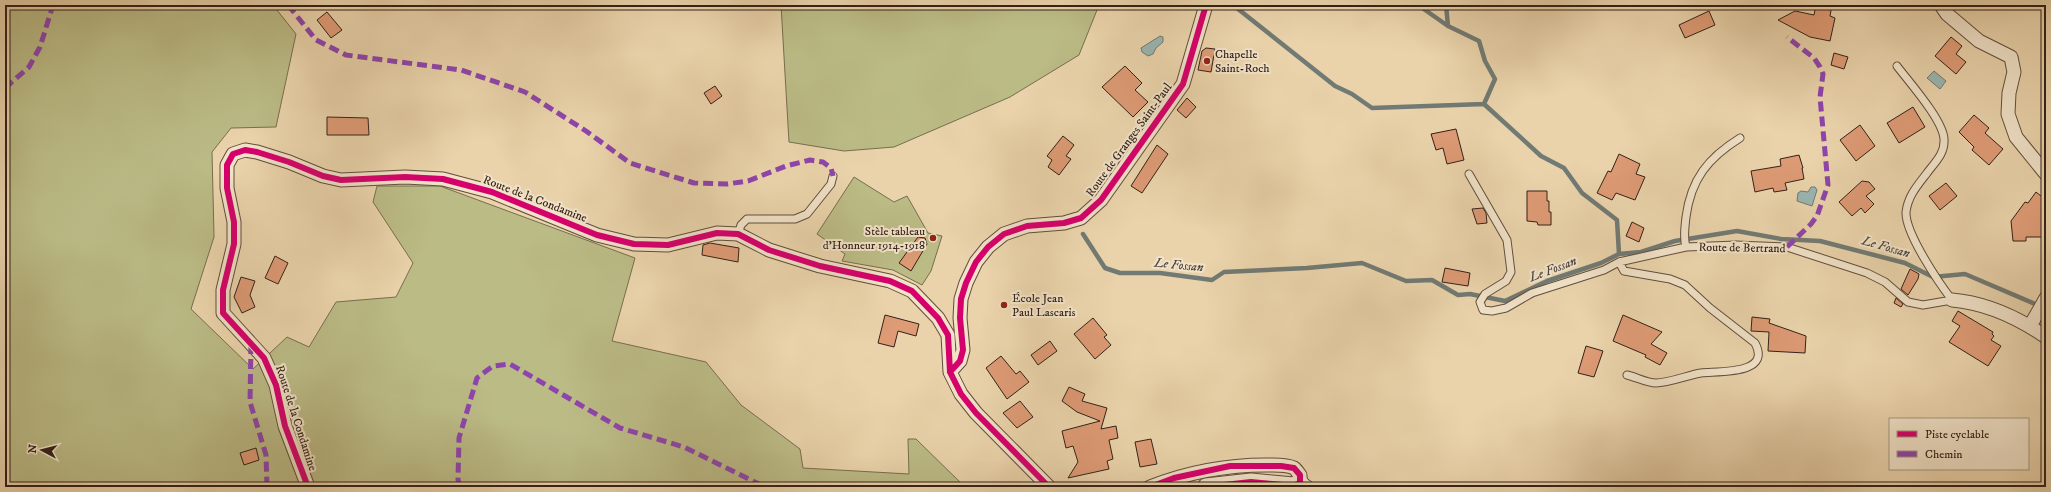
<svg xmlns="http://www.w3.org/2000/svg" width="2051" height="492" font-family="'IM FELL DW Pica',serif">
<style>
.green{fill:#bbbb86;stroke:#776e4f}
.water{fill:#9ab6b1;stroke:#717a74}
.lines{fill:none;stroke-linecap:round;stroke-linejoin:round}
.stream{stroke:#717a74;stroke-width:4.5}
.building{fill:#de9b75;stroke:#332118}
.service-casing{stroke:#614e3d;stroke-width:9}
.minor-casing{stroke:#614e3d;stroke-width:15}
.tertiary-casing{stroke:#614e3d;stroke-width:19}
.service{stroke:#f1e2c8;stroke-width:7}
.minor{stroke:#f1e2c8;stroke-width:13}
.tertiary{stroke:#f1e2c8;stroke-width:17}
.quiet{stroke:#8e44ad;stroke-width:5;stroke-dasharray:10 5;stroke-linecap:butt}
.cycleway-casing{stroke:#f1e2c8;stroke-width:8}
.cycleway{stroke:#d6006c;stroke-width:6}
.poi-dot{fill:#8f2418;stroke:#f1e2c8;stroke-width:1.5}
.labels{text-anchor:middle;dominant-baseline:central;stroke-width:4;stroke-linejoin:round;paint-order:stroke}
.poi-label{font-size:12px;fill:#332118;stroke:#f1e2c8;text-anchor:start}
.street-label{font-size:12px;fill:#332118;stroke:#f1e2c8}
.water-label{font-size:13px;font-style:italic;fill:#4d463e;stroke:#f1e2c8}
</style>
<rect width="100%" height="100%" fill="#ead3ab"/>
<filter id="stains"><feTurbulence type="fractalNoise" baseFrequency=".005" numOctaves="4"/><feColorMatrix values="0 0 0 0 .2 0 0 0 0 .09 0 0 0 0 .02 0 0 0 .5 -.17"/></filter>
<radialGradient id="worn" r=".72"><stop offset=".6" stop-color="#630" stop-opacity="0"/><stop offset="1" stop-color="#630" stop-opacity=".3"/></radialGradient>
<!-- green -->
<path class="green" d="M5 5H273L296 34 276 127 231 128 212 152 214 237 191 309 253 369 287 337 309 347 336 302 396 297 413 263 373 202 377 186H440L635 258 612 341 706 362 741 405 800 449 803 468 909 474 908 439H916L965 487H5Z
M781 5H1099L1079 55 1010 97 894 147 844 151 789 142Z
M854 177 894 202 907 196 928 233 942 236 931 271 922 285 893 270 842 261 845 254 817 234Z"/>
<!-- water -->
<path class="water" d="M1160 36 1163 37V42L1156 48 1153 54 1148 56 1142 52 1141 48Z
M1934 71 1946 81 1940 89 1927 78Z
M1811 187H1815L1817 190 1812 206 1797 201 1798 193 1801 191 1808 192Z"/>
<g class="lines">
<!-- stream -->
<path class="stream" d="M1233 5 1335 86 1352 94 1372 108 1484 104 1541 156 1564 168 1582 193 1617 220 1619 254
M1418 5 1448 26 1479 41 1485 61 1495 79 1484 104
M1446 5 1448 26
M1083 234 1105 268 1120 273H1160L1212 280 1224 272 1307 268 1362 263 1406 281 1432 280 1458 295 1470 294 1505 301 1547 281 1601 263 1619 254 1641 252 1675 241 1737 231 1781 239 1820 241 1905 263 1933 277 1965 274 2040 306"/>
</g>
<!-- building -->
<path class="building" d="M1816 5H1832L1830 16 1835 18 1830 41 1810 37 1778 20 1795 11 1814 15Z
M1709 11 1715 25 1685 38 1679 25Z
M327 12 342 30 331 38 317 20Z
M1951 37 1962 46 1956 54 1966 62 1956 74 1935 56Z
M1206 48 1215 49 1211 72 1198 70 1202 51Z
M1834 53 1848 57 1844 69 1831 65Z
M1125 66 1142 83 1135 90 1148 102 1133 117 1102 87Z
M715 86 722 96 711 104 704 93Z
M1187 98 1196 107 1186 118 1177 110Z
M1913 107 1925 127 1899 143 1887 123Z
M1974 115 1989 128 1985 133 2003 149 1989 165 1972 150 1974 147 1959 132Z
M327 117 368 118 369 135H327Z
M1860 125 1875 146 1856 161 1840 140Z
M1456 129 1464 160 1447 164 1443 148 1436 150 1431 134Z
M1063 136 1074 145 1066 156 1071 159 1059 175 1048 167 1052 160 1047 156Z
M1157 145 1168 154 1142 193 1131 186Z
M1619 154 1640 164 1636 174 1645 177 1635 200 1616 193 1612 200 1597 193 1608 171 1611 172Z
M1799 155 1803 168H1802L1804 179 1785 183 1787 190 1774 192 1773 188 1755 192 1751 171 1781 166 1780 159Z
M1862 181 1869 182 1875 189 1866 196 1874 204 1865 213 1861 208 1852 216 1839 202Z
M1946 183 1957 196 1940 210 1929 196Z
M1527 191H1547V201H1549V212H1551V225H1538L1537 222 1527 221Z
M2036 192 2046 200V237H2026V241H2013L2011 221 2025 202 2028 203Z
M1483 208 1486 213 1487 223 1477 224 1472 209Z
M1632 222 1644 228 1639 242 1626 236Z
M918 237 925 238 927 244 911 271 899 263Z
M710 243 739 248 738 262 702 255 703 245Z
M275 256 288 263 278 284 265 278Z
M1445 268 1470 273 1468 286 1442 282Z
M1910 269 1919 274 1918 279 1908 295 1901 289Z
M241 277 255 281 250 295 255 307 242 313 234 297Z
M1896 298 1903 304 1901 307 1894 303Z
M1958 311 1993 332 1992 334 1994 336 1991 340 2001 346 1988 366 1949 342 1960 326 1952 321Z
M885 315 919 324 916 336 898 331 894 347 878 343Z
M1623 315 1662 332 1651 344 1667 353 1660 365 1645 357 1646 355 1613 341Z
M1752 317 1770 319 1769 323 1806 336 1805 353 1768 351 1769 332 1751 331Z
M1093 318 1107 335 1104 337 1111 345 1095 359 1074 334Z
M1050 341 1057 351 1038 365 1031 355Z
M1586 346 1603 351 1594 377 1578 373Z
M1001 356 1016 374 1020 371 1029 382 1007 399 986 368Z
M1069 387 1085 394 1082 401 1107 408 1101 429 1116 426 1118 438 1109 440 1113 459 1107 461 1109 469 1068 478 1078 462 1073 446 1066 448 1062 431 1100 421 1077 412 1062 401Z
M1020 401 1033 417 1017 428 1003 413Z
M1151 439 1157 464 1140 467 1135 442Z
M256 448 259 460 244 465 240 453Z"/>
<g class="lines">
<defs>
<path id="service" d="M1469 174 1507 240 1511 272 1506 281 1485 294 1480 302 1483 310 1492 311 1506 308 1532 293 1604 270 1619 262 1686 247 1736 245 1787 247 1867 273 1885 282 1908 302 1923 305 1952 300C1939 283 1905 233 1906 212 1908 196 1917 186 1927 173 1935 162 1945 154 1944 139 1943 120 1909 82 1897 66
M738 234 741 225 747 219H795L807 214 831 184 833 176
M1686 247C1683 237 1685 227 1686 217 1691 179 1708 158 1740 138
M1619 262 1624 271 1670 279 1685 285 1710 308 1755 343C1772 375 1719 371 1701 373 1688 375 1669 383 1656 383 1647 383 1636 377 1627 375"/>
<path id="minor" d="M1941 5 1947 14 1979 41 2011 57 2014 72 2009 93 2008 114 2016 137 2046 174
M1952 300C1987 303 2017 317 2046 337
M2030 326 2046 298
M950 372 960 361 963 350 960 318 961 299 966 283 976 262 988 247 1004 234 1027 226 1064 223 1081 218 1101 200 1183 84 1206 5
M308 487 285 426 276 385 264 358 223 313V290L234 244V222L227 188V165L233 154 245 150 257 152 289 162 323 176 341 180 405 177 443 179 492 192 597 235 634 244 668 245 717 233 738 234 769 250 820 266 890 281 912 291 938 318 948 335 950 372 961 394 976 413 1049 487
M1150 487C1188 472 1225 465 1266 465 1274 465 1286 464 1294 468 1296 469 1298 473 1300 475V483L1307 487"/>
<path id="tertiary" d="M1206 487 1251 482 1293 486 1300 483"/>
</defs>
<!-- service casing -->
<use href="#service" class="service-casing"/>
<!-- minor casing -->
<use href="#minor" class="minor-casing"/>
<!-- tertiary casing -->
<use href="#tertiary" class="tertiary-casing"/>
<!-- service -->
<use href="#service" class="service"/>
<!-- minor -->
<use href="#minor" class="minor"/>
<!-- tertiary -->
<use href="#tertiary" class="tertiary"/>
<!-- quiet -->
<path class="quiet" d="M288 5 316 40 346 55 461 70 525 92 586 131 630 163 694 183 727 184 748 181 786 166 810 160 823 162 831 168 833 176
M5 88 29 67 40 47 53 5
M1787 247 1811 224 1817 216 1828 185 1820 97 1823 74 1820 67 1814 58 1787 37
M251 344 250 402 266 455 267 487
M461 487 458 480 459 438 477 378 493 366 510 364 620 428 684 447 765 487"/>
<defs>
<path id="cycleway" d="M950 372 960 361 963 350 960 318 961 299 966 283 976 262 988 247 1004 234 1027 226 1064 223 1081 218 1101 200 1183 84 1206 5
M308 487 285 426 276 385 264 358 223 313V290L234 244V222L227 188V165L233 154 245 150 257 152 289 162 323 176 341 180 405 177 443 179 492 192 597 235 634 244 668 245 717 233 738 234 769 250 820 266 890 281 912 291 938 318 948 335 950 372 961 394 976 413 1049 487
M1150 487 1174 478 1230 466H1281L1294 468 1300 475V483L1293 486 1251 482 1206 487"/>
</defs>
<!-- cycleway casing -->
<use href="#cycleway" class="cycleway-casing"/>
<!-- cycleway -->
<use href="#cycleway" class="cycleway"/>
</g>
<!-- markers -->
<g class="poi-dot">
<circle cx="1207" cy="61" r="4"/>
<circle cx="933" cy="238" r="4"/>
<circle cx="1004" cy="305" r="4"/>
</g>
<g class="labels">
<!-- poi labels -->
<g class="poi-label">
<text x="1215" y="54">Chapelle<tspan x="1215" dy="14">Saint-Roch</tspan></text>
<text x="925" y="231" text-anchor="end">Stèle tableau<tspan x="925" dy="14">d'Honneur 1914-1918</tspan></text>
<text x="1012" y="298">École Jean<tspan x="1012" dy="14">Paul Lascaris</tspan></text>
</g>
<!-- street labels -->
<g class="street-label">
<text transform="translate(1129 140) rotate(-54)">Route de Granges Saint-Paul</text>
<text transform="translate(535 199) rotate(21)">Route de la Condamine</text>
<text transform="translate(1742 248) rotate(1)">Route de Bertrand</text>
<text transform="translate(296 418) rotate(72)">Route de la Condamine</text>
</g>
<!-- water labels -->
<g class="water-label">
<text transform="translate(1886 247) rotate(16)">Le Fossan</text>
<text transform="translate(1179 265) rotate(6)">Le Fossan</text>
<text transform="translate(1553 269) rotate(-21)">Le Fossan</text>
</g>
</g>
<!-- margin -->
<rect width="2051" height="492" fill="none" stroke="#ead3ab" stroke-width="20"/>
<rect x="6" y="6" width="2039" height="480" fill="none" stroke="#332118" stroke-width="2"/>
<rect x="10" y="10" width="2031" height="472" fill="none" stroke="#332118"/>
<!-- legend -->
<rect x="1889" y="418" width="140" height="52" fill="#f1e2c8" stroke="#a59582"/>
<rect x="1897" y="431" width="20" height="6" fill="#d6006c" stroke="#a59582"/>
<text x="1925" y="438" font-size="12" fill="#332118">Piste cyclable</text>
<rect x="1897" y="451" width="20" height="6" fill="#8e44ad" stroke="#a59582"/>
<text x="1925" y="458" font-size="12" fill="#332118">Chemin</text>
<!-- north arrow -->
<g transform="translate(42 450) rotate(277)" stroke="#f1e2c8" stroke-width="3" paint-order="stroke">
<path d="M0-3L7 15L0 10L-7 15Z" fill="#332118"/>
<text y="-6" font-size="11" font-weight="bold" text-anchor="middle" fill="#332118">N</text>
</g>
<rect width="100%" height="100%" filter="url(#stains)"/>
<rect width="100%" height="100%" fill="url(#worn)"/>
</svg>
